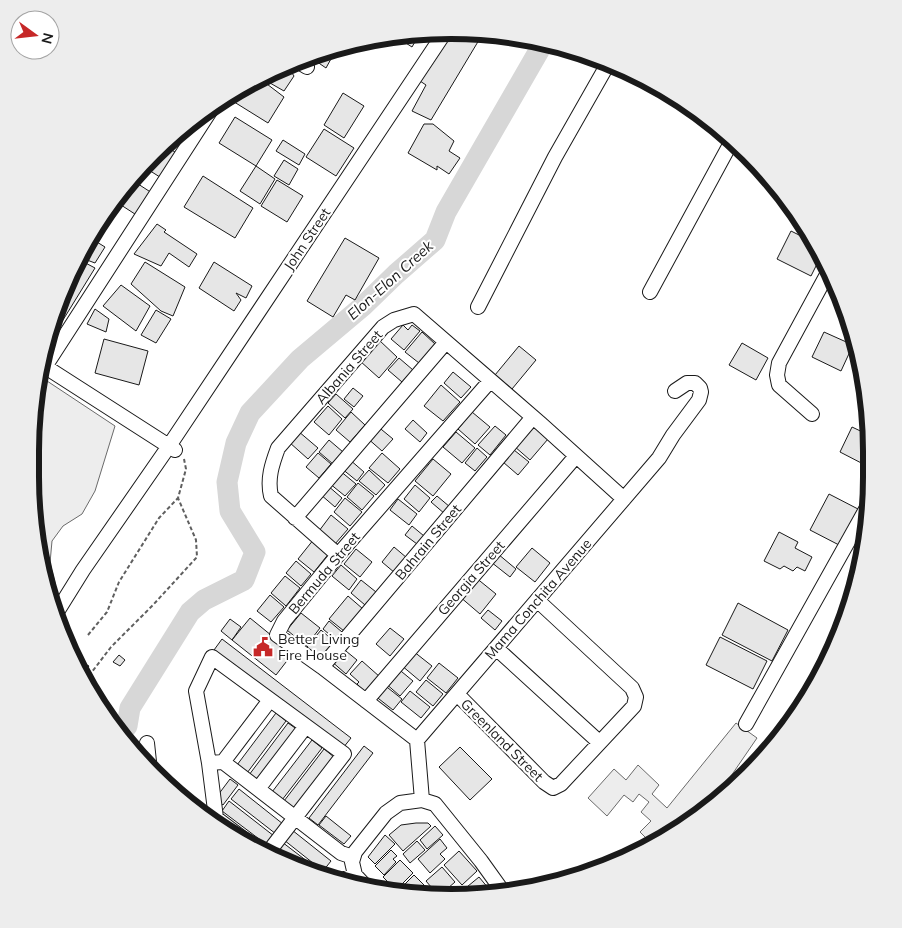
<svg xmlns="http://www.w3.org/2000/svg" width="902" height="928" font-family="Mulish,sans-serif">
<style>
.built{fill:#ededed;stroke:#6a6a6a}
.lines{fill:none;stroke-linecap:round;stroke-linejoin:round}
.river{stroke:#d7d7d7;stroke-width:21}
.building{fill:#e6e6e6;stroke:#1a1a1a}
.minor-casing{stroke:#1a1a1a;stroke-width:16}
.path{stroke:#5f5f5f;stroke-width:2;stroke-dasharray:4 2.5;stroke-linecap:butt}
.minor{stroke:#fff;stroke-width:14}
.labels{text-anchor:middle;dominant-baseline:central;stroke-width:4;stroke-linejoin:round;paint-order:stroke}
.street-label{font-size:14px;fill:#1a1a1a;stroke:#fff}
.poi-label{font-size:14px;fill:#1a1a1a;stroke:#fff;text-anchor:start}
.water-label{font-size:15px;font-style:italic;fill:#1a1a1a;stroke:#fff}
.rim{fill:none;stroke:#1a1a1a;stroke-width:6}
</style>
<rect width="100%" height="100%" fill="#fff"/>
<!-- built -->
<path class="built" d="M38 375 115 426 95 491 82 514 63 526 52 541 50 563 55 583 43 575 38 559 34 396Z
M736 723 757 738 731 776 738 782 708 811 653 845 640 832 651 821 641 812 649 802 639 794 633 802 624 795 607 816 588 798 614 769 626 780 638 765 659 785 652 794 667 808Z"/>
<g class="lines">
<!-- river -->
<path class="river" d="M120 734 127 726 130 708 190 612 204 600 244 580 255 552 230 511 227 482 236 443 250 413 300 359 363 306 396 274 435 240 446 212 544 42"/>
</g>
<!-- building -->
<path class="building" d="M421 31 412 47 395 36Z
M449 32H463L479 40 431 120 412 111 426 85 417 79Z
M477 33H494L489 40Z
M359 42 353 51 342 44Z
M338 46 326 68 310 57Z
M292 63 297 66 292 73 294 76 284 91 270 83 277 69Z
M261 76 265 78 263 81 284 97 268 123 231 100 239 90Z
M343 93 364 106 344 138 324 125Z
M235 117 272 140 256 166 219 143Z
M424 124H433L454 141 449 151 460 158 449 174 437 166V170L408 153Z
M324 129 354 148 336 176 306 157Z
M283 140 305 154 299 165 276 151Z
M164 145 178 154 163 179 144 167Z
M284 160 298 169 289 185 274 176Z
M256 166 275 179 260 204 240 191Z
M203 176 253 208 235 238 184 207Z
M277 180 303 196 287 222 261 206Z
M135 182 152 193 138 216 121 205Z
M112 205 118 209 109 222 102 219Z
M157 224 166 230 164 232 197 254 189 267 169 253 161 266 134 254Z
M791 231 815 243 822 254 811 276 777 259Z
M92 233V239L105 247 95 263 79 257Z
M345 238 379 258 355 300 346 295 333 317 307 301Z
M78 259 95 268 55 333 49 329 52 315Z
M145 262 185 287 173 316 161 311 131 284Z
M214 262 252 286 246 298 236 293 241 300 234 311 199 288Z
M121 285 150 306 136 331 103 306Z
M95 309 109 319 106 332 87 324Z
M156 310 171 319 156 343 141 335Z
M403 325 408 330 412 325 420 331 404 350 391 339Z
M49 332 54 335 44 353Z
M422 332 435 344 419 363 405 352Z
M824 332 853 345 841 371 812 357Z
M104 339 148 351 139 385 95 373Z
M379 340 397 357 379 378 360 361Z
M742 343 768 358 756 380 729 365Z
M519 346 536 360 512 389 495 375Z
M399 358 413 370 402 382 388 370Z
M453 372 471 387 461 398 444 383Z
M441 385 460 402 443 421 424 406Z
M353 388 363 396 354 407 344 399Z
M336 394 353 409 345 418 328 403Z
M328 406 342 419 329 435 314 422Z
M869 409 871 424V426L862 421Z
M351 412 365 425 350 442 336 430Z
M472 412 490 427 475 444 458 429Z
M413 420 427 433 420 442 405 429Z
M532 424 548 439 530 460 514 446Z
M376 425 393 439 382 451 366 437Z
M495 426 506 435 490 455 478 445Z
M852 427 871 436 869 467 840 452Z
M298 431 318 448 308 459 289 442Z
M456 432 475 448 462 463 443 447Z
M329 440 343 452 333 464 319 452Z
M477 448 487 457 475 471 465 463Z
M514 450 529 462 518 475 503 462Z
M318 453 331 464 319 478 306 467Z
M382 453 400 469 388 483 369 468Z
M349 459 364 472 357 481 341 468Z
M433 459 451 474 433 496 415 481Z
M339 470 356 484 345 496 329 483Z
M369 470 385 485 376 495 359 481Z
M358 483 374 496 362 510 347 497Z
M327 485 342 498 335 507 320 494Z
M415 485 430 498 419 512 404 499Z
M829 494 858 509 839 545 810 530Z
M437 496 450 507 445 514 431 502Z
M345 498 362 512 350 526 334 512Z
M398 499 417 514 409 525 390 510Z
M331 515 348 529 335 544 319 531Z
M412 526 424 536 417 544 405 535Z
M779 532 798 542 795 548 812 557 805 571 797 567 793 571 784 566 780 569 764 561Z
M314 539 330 552 314 572 298 559Z
M394 547 407 558 395 573 382 562Z
M532 548 550 563 535 582 516 567Z
M356 549 372 562 360 577 344 564Z
M498 554 516 569 510 577 491 562Z
M296 561 311 574 301 586 286 573Z
M341 565 357 579 349 590 332 576Z
M285 576 300 588 286 606 271 593Z
M475 577 496 594 480 614 459 596Z
M361 580 376 592 365 605 351 593Z
M270 595 284 607 271 622 257 611Z
M348 596 363 609 344 631 329 619Z
M738 603 788 630 772 661 722 635Z
M488 610 502 621 495 630 481 618Z
M301 613 320 628 306 646 287 630Z
M250 618 293 653 276 675 232 640Z
M230 619 241 627 232 640 221 631Z
M329 621 342 632 336 640 323 629Z
M390 628 404 639 390 656 376 644Z
M321 630 335 642 321 659 307 647Z
M720 637 767 661 753 689 706 665Z
M222 639 351 738 343 748 214 650Z
M341 647 357 660 346 674 330 660Z
M413 651 432 666 420 681 401 665Z
M119 655 125 660 120 666 113 662Z
M77 660 89 666 82 675 75 663Z
M362 661 380 677 366 693 357 684 359 682 350 674Z
M439 663 458 678 446 693 427 678Z
M396 667 413 681 400 696 384 682Z
M426 680 443 694 433 706 416 692Z
M383 684 402 699 393 710 374 695Z
M410 691 430 707 421 718 401 702Z
M276 713 286 721 247 773 237 765Z
M288 723 298 730 259 782 249 775Z
M312 740 322 748 282 800 272 792Z
M364 746 373 753 318 825 309 818Z
M460 747 492 779 470 800 439 767Z
M324 749 334 757 294 809 284 801Z
M230 779 238 785 223 805 218 801V795Z
M239 789 283 824 276 834 231 799Z
M229 801 274 836 267 845 222 811Z
M326 816 351 836 344 844 319 825Z
M416 823H428L431 826 403 851 389 835 401 825Z
M435 826 443 835 427 849 420 840Z
M292 830 331 861 323 871 284 840Z
M385 835 395 844 375 864 368 857Z
M440 839 447 848 440 854 445 859 430 873 418 859Z
M417 841 425 850 410 863 403 854Z
M282 842 316 868 312 873 296 868 275 852Z
M391 850 397 856 393 859 396 862 384 875 375 866Z
M459 851 477 871 462 885 444 865Z
M400 860 413 873 396 890 383 877Z
M442 867 455 882 440 895 437 894 426 881Z
M414 875 425 886 419 893 400 892 398 891Z
M479 877 489 889 480 897 456 896Z"/>
<g class="lines">
<defs>
<path id="minor" d="M297 61 307 67
M650 292 733 139
M478 307 555 157 609 62
M41 364 175 450
M37 379 214 105
M812 414 779 385 777 375 779 363 830 269
M295 518 446 342
M338 555 271 496C267 479 272 464 278 448L383 327 394 320 414 314 541 424 624 499
M55 615 83 570 169 446 445 32
M496 648 599 742
M322 667 533 417
M457 694 544 782 553 788 561 784 634 706 636 697 632 688 537 600
M366 701 576 456
M746 724 869 504
M417 740 322 667 277 635 284 621 338 555 490 381
M417 740 659 458 673 435 699 400 701 392 700 388 695 383H687L675 391
M417 740 422 800
M147 743 150 771
M223 762 270 700
M209 763 223 762 341 853 353 857
M258 789 306 726
M254 847 216 818 209 763 196 691 212 657 344 754 267 854
M340 881 355 875
M369 890 355 875 352 862 355 852 386 813 400 803 422 800 435 804 481 861 504 893"/>
</defs>
<!-- minor casing -->
<use href="#minor" class="minor-casing"/>
<!-- path -->
<path class="path" d="M88 635 107 612 119 582 159 518 178 498
M85 681 111 647 153 605 197 557 196 540 178 498 186 469 184 459"/>
<!-- minor -->
<use href="#minor" class="minor"/>
</g>
<!-- icons -->
<defs>
<symbol id="civic-bare" viewBox="-9 -9 18 18"><path d="M-.6-6.5H3V-4.5H.6V-3L4-1V1h2V6H-6V1h2V-1L-.6-3ZM-1.2 2.5V6h2.4V2.5Z" fill="#c62828" stroke="#fff" stroke-width="2.5" paint-order="stroke"/></symbol>
</defs>
<g fill-rule="evenodd">
<use href="#civic-bare" x="249" y="633" width="28" height="28"/>
</g>
<g class="labels">
<!-- street labels -->
<g class="street-label">
<text transform="translate(307 239) rotate(-56)">John Street</text>
<text transform="translate(349 367) rotate(-49)">Albania Street</text>
<text transform="translate(428 542) rotate(-50)">Bahrain Street</text>
<text transform="translate(324 573) rotate(-50)">Bermuda Street</text>
<text transform="translate(471 578) rotate(-49)">Georgia Street</text>
<text transform="translate(538 599) rotate(-49)">Mama Conchita Avenue</text>
<text transform="translate(502 740) rotate(45)">Greenland Street</text>
</g>
<!-- poi labels -->
<g class="poi-label">
<text x="278" y="639">Better Living<tspan x="278" dy="16">Fire House</tspan></text>
</g>
<!-- water labels -->
<g class="water-label">
<text transform="translate(390 280) rotate(-42)">Elon-Elon Creek</text>
</g>
</g>
<!-- crop -->
<path d="M0 0H902V928H0ZM451 39H451A412 412 0 0 1 863 451V477A412 412 0 0 1 451 889H451A412 412 0 0 1 39 477V451A412 412 0 0 1 451 39Z" fill="#ededed" fill-rule="evenodd"/>
<path class="rim" d="M451 39H451A412 412 0 0 1 863 451V477A412 412 0 0 1 451 889H451A412 412 0 0 1 39 477V451A412 412 0 0 1 451 39Z"/>
<!-- north arrow -->
<g transform="translate(35 35) rotate(105)"><circle r="24" fill="#ffffff" stroke="#a3a3a3"/>
<path d="M0-4L9 19L0 12L-9 19Z" fill="#c62828"/>
<text y="-8" font-size="14" font-weight="bold" text-anchor="middle" fill="#1a1a1a">N</text>
</g>
</svg>
